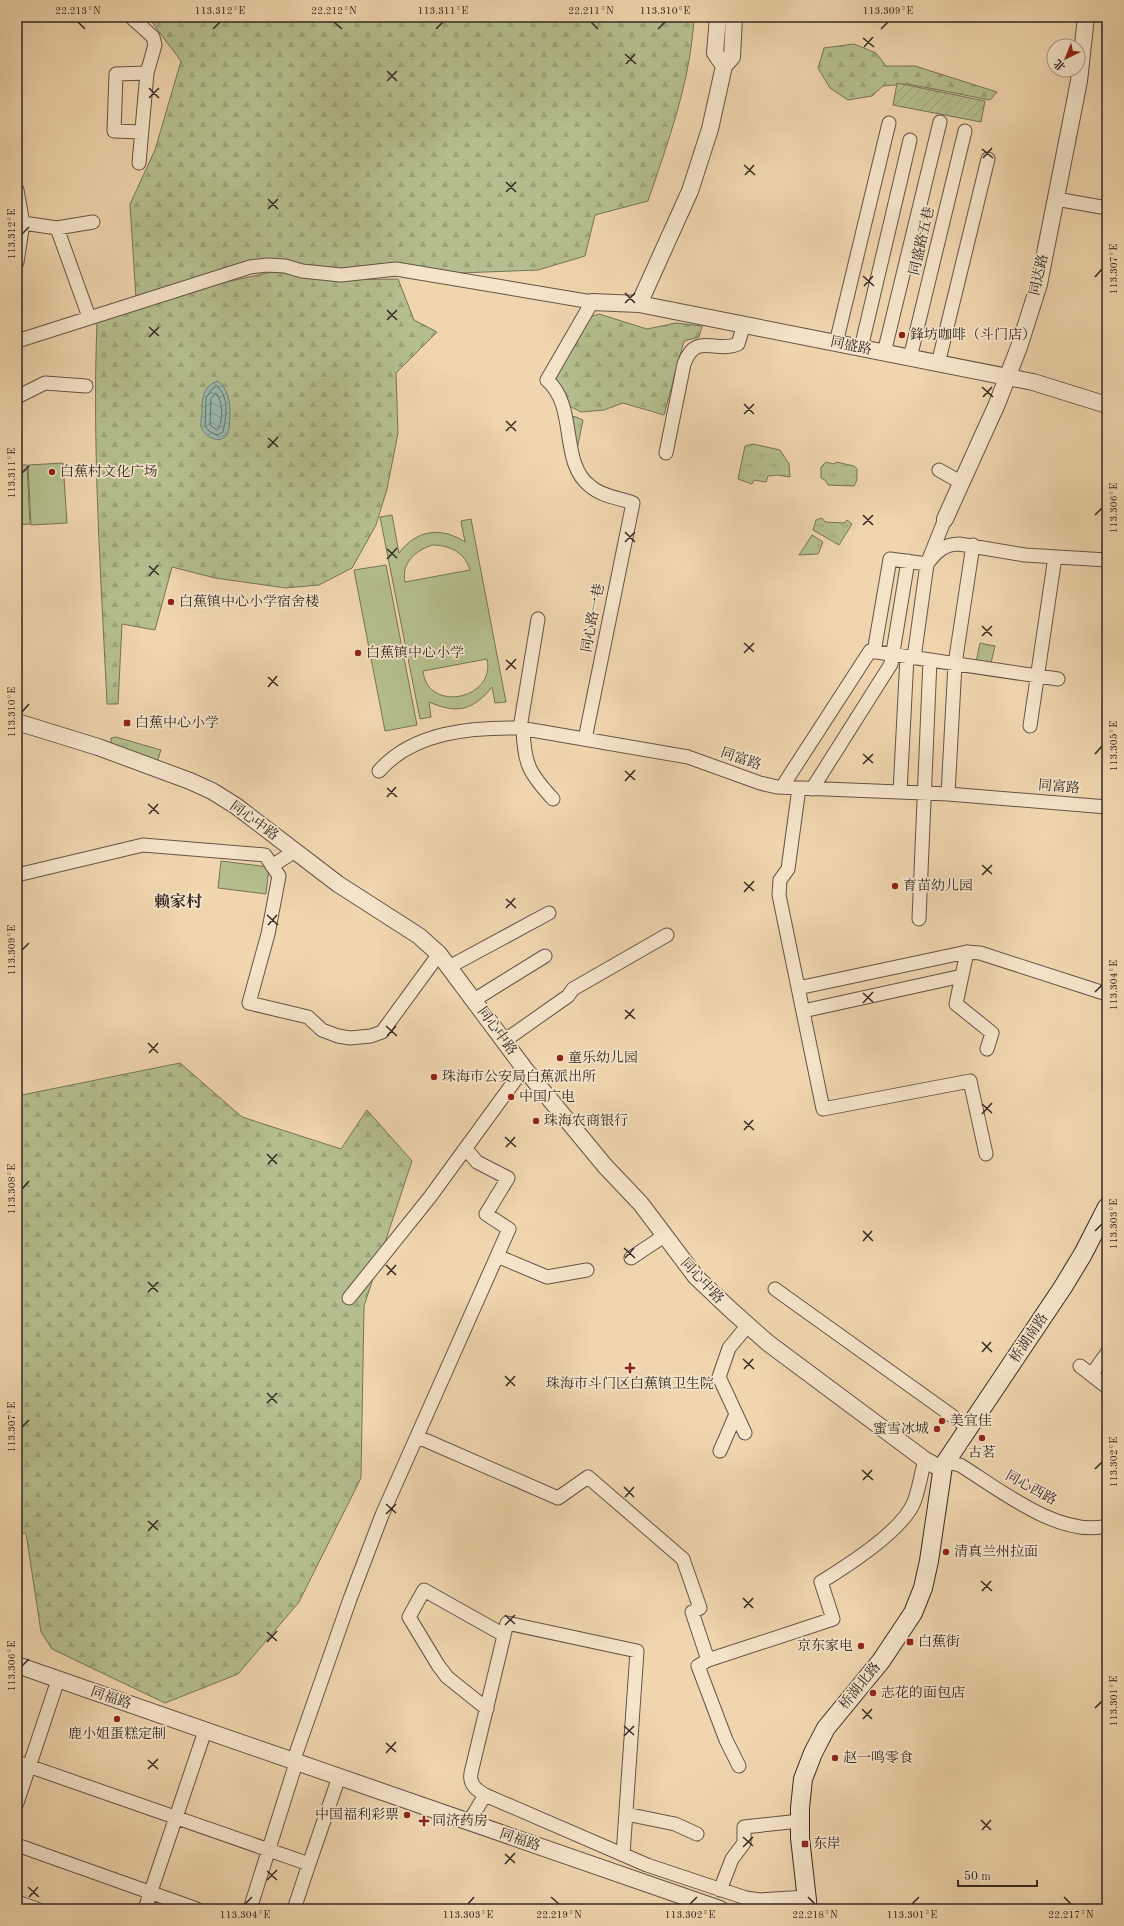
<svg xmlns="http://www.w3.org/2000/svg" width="1124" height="1926" font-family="'Old Standard TT','Noto Serif SC',serif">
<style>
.grass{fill:url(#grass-tufts);stroke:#757459}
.forest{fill:url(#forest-firs);stroke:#757459}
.garden{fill:url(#garden-furrows);stroke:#757459}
.pitch{fill:#b5be8e;stroke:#757459;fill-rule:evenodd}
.water{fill:url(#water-waves);stroke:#727f76}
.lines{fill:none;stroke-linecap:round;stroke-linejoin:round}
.shore{stroke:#687068;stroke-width:1}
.minor-casing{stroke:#645446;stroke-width:15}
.tertiary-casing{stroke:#645446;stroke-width:18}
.secondary-casing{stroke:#352924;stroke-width:20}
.minor{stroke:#f5e4ca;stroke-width:13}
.tertiary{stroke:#f5e4ca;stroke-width:16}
.secondary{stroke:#f5e4ca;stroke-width:18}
.ticks{fill:none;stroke:#352924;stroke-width:1.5}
.poi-dot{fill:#8f2418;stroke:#f5e4ca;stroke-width:1.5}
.labels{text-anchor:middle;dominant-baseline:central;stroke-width:3.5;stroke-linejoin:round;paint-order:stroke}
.street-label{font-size:14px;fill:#352924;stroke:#f5e4ca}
.poi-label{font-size:14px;fill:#352924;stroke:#f5e4ca;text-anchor:start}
.quarter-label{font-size:16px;font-weight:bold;fill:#352924;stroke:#f5e4ca}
.neatline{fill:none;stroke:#352924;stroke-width:1.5}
.ticks-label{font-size:10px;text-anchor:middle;fill:#352924}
</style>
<defs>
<pattern id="grass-tufts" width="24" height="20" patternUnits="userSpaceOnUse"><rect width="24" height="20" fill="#b5be8e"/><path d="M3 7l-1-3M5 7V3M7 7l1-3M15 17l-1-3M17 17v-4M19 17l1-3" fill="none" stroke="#9ca37a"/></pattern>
<pattern id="forest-firs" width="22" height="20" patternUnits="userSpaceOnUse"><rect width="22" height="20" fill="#b5be8e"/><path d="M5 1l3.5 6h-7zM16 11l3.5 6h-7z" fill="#9ca37a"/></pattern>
<pattern id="garden-furrows" width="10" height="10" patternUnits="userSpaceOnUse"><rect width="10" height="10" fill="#b5be8e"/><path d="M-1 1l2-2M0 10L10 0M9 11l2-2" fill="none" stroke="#9ca37a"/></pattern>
<pattern id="water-waves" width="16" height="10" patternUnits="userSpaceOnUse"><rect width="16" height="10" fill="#9ab8ad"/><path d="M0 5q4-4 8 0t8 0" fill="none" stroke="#7e968d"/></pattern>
</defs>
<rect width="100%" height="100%" fill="#f0d5ae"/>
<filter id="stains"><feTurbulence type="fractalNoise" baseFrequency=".005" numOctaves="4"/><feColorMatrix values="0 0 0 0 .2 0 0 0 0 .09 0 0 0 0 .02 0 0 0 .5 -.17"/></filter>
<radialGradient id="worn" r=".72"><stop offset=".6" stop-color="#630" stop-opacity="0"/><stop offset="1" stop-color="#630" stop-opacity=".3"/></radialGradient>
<!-- grass -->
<path class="grass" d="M570 416 576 417 583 420 577 450Z
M753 444 780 450 789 464 790 477 777 475 768 476 766 482 754 480 752 484 738 479 745 446Z
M826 462 834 464 836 462 854 466 857 469V480L854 486 828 485 825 480 821 478V467Z
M822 518 825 522 844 523 847 520 852 524 839 545 813 530 816 520Z
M812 535 823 542 818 554 799 555Z
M980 643 995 646 991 663 976 662Z
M116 737 161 750 156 765 111 745V738Z"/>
<!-- forest -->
<path class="forest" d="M148 17H694C691 80 668 142 648 201L595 215 585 256 538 270 460 273 396 263 352 271 308 270 292 262 228 267 136 298 130 204 155 150 181 61Z
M854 44 876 53 886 66H915L997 92 990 100 908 84 883 86 872 96 848 100 830 88 818 68 824 48Z
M281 270 330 280 398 279 414 320 437 332 396 373 398 433 387 489 376 525 352 568 319 585 286 588 215 578 172 567 155 630 122 624 118 704H107C101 576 92 449 97 322L190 290Z
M599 314 647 329 676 323 702 326 699 337 684 341 664 415 623 403 604 410 581 412 567 405 556 385V373L587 318Z
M180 1063 242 1117 341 1149 367 1110 412 1161 364 1306 361 1478 299 1602 238 1674 165 1703 52 1649 41 1632 26 1533 17 1534V1096Z"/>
<!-- garden -->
<path class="garden" d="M897 83 985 101 981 122 893 105Z"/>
<!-- pitch -->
<path class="pitch" d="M63 463 67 523 31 525 28 465Z
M17 465H27L30 524 17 525Z
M392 515 399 553C416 530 441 526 465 542L461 521 471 519 506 702 495 703 492 687C473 711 456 714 429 702L431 717 420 719 380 517ZM432 545C449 545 465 552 470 570L405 582C401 563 415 551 432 545ZM487 659C496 700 427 713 423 671Z
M386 565 417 725 385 731 354 570Z
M221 861 269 867 266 894 218 888Z"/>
<!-- water -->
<path class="water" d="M218 381C227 388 230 400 230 412 230 418 230 431 226 436 219 444 206 437 202 429 200 425 201 419 202 414 202 400 202 386 218 381Z"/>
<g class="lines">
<!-- shore -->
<path class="shore" d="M217 386C230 398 226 417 223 432L217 435 209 431 205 426 206 398 212 389Z
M216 393C223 400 224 422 217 430L210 425 211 399Z"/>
<defs>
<path id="minor" d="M131 17 153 37 155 45 147 73 139 163
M141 132 114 131 116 74 147 73
M17 190 23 223 17 262
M1056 199 1107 208
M17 224 23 223 57 228 93 222
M57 228 89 317
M17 341 250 267 267 265 285 266 302 271 341 275 396 269 592 302 547 380C578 407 559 462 590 486 601 496 619 498 633 503L585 739
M836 343 889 123
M861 348 910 140
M884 353 940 122
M910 358 965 131
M938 364 988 159
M17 397 45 383 86 386
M666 453 684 364C696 331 716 354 738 344L744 324
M939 470 962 483
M874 652 890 559 927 564C936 552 944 544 959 544L1025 555 1107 560
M914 658 927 564 945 519
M1030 726 1055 557
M520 728 538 619
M523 728C524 764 529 773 553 799
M379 771C413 732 471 727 520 728L688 757 760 783 777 787 948 794 1107 807
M782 787 870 651 1058 679
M799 788 788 869 780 880 779 895 823 1109 970 1081 986 1154
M812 789 891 664 908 561
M900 792 907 657
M948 794 955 664 973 545
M272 866 295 851
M17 875 143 845 265 855 279 876 268 934 249 1003 308 1017 322 1030 338 1036 350 1038 371 1036 382 1032 439 954
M919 919 930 660
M967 952 956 1004 992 1033 987 1049
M449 967 549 913
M798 988 967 952 980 953 1107 994
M474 1000 545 956
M803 1011 962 976
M504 1041 568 996 573 989 667 935
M497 1256 547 1277 587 1270
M631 1258 664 1236
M775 1289 969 1428
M349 1298 430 1197 524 1068
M1080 1366 1107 1387
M1092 1374 1107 1353
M745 1433 719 1377 729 1348 748 1325
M418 1437 558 1498 588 1477 683 1559 700 1608 692 1612 708 1660
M720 1451 736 1414
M943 1466 950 1463 960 1465C999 1489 1059 1538 1107 1526
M487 1709 447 1677 438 1665 409 1617 424 1590 504 1635
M17 1762 309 1864 339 1777
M293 1762 350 1599 382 1515 509 1229 486 1214 508 1178 477 1162 466 1149
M739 1766 726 1740 698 1666 708 1660 833 1619 821 1582C847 1566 903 1530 914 1502 919 1489 921 1474 925 1460
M17 1803 58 1680
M626 1814 675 1824 697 1834
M469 1822 485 1795
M17 1845 197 1909
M623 1855 637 1651 507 1623 471 1773C469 1785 477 1790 485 1795L647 1865 746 1898 760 1900 807 1897
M720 1890 732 1859 744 1843V1827L800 1821
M17 1902 37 1909
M145 1909 205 1731
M250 1909 296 1763
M294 1909 309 1864"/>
<path id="tertiary" d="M718 17 715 53 724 66
M592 302 639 304 1033 382 1107 405
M639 304 690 191 710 129 724 66 732 57 734 17
M945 519 997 404 1019 347 1039 284 1079 81 1086 17
M17 722 98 747 190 781 212 791 236 806 338 884 419 936 439 954 524 1068 605 1166 641 1204 696 1277 732 1311 768 1343 925 1460 936 1466H943
M17 1665 720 1909"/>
<path id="secondary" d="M808 1909 800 1838V1808L803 1779 813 1753 826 1728 881 1661 913 1613 923 1588 929 1561 943 1466 1063 1287 1083 1254 1107 1207"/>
</defs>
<!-- minor casing -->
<use href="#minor" class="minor-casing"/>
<!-- tertiary casing -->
<use href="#tertiary" class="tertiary-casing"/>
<!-- secondary casing -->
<use href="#secondary" class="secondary-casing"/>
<!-- minor -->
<use href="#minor" class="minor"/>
<!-- tertiary -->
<use href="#tertiary" class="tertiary"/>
<!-- secondary -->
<use href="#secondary" class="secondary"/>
</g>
<!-- ticks -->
<path class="ticks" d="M78 22 85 29M334 22 342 29M591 22 598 29M213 29 220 22M436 29 443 22M658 29 665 22M881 29 888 22M863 38 874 47M864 47 873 37M625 54 636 64M626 64 635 54M387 71 397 81M387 81 397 71M149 88 159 98M149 98 159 88M982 149 993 158M983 158 992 148M744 165 755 175M745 175 754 165M506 182 516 192M506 192 516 182M268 199 278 209M268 209 278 199M22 234 29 227M863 276 874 286M1095 277 1102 269M864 286 873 276M625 293 635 303M625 303 635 293M387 310 397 320M387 320 397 310M149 327 159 336M149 337 159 327M982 387 993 397M983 397 992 387M744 404 754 414M744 414 754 404M506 421 516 431M506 431 516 421M268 438 278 447M268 448 278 437M22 473 29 466M863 515 873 525M1095 515 1102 508M863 525 873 515M625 532 635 542M625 542 635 532M387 549 397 558M387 559 397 548M149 566 159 575M149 576 158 565M982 626 992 636M982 636 992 626M744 643 754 652M744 653 754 643M506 660 516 669M506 670 516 659M268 677 278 686M268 687 277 676M22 712 29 704M863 754 873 763M1095 754 1102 746M863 764 873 754M625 771 635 780M625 781 635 770M387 788 397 797M387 797 396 787M148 804 159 814M149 814 158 804M982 865 992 874M982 875 992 865M744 882 754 891M744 892 754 881M506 899 516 908M506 908 515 898M267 915 278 925M268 925 277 915M22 950 29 943M1095 992 1102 985M863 993 873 1002M863 1003 873 992M625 1010 635 1019M625 1019 634 1009M386 1026 397 1036M387 1036 396 1026M148 1043 158 1053M149 1053 158 1043M982 1104 992 1113M982 1114 992 1103M744 1121 754 1130M744 1130 753 1120M505 1137 516 1147M506 1147 515 1137M267 1154 277 1164M268 1164 277 1154M22 1189 29 1181M863 1231 873 1241M1095 1231 1102 1224M863 1241 872 1231M624 1248 635 1258M625 1258 634 1248M386 1265 396 1275M387 1275 396 1265M148 1282 158 1292M148 1292 158 1282M982 1342 992 1352M982 1352 991 1342M743 1359 754 1369M744 1369 753 1359M505 1376 515 1386M506 1386 515 1376M267 1393 277 1403M267 1403 277 1393M22 1427 29 1420M1095 1469 1102 1462M862 1470 873 1480M863 1480 872 1470M624 1487 634 1497M625 1497 634 1487M386 1504 396 1513M386 1514 396 1504M148 1521 158 1530M148 1531 158 1520M981 1581 992 1591M982 1591 991 1581M743 1598 753 1608M744 1608 753 1598M505 1615 515 1624M505 1625 515 1615M267 1632 277 1641M267 1642 277 1631M22 1666 29 1659M1095 1708 1102 1701M862 1709 872 1719M863 1719 872 1709M624 1726 634 1735M624 1736 634 1726M386 1743 396 1752M386 1753 396 1742M148 1760 158 1769M148 1769 158 1759M981 1820 991 1830M982 1830 991 1820M743 1837 753 1846M743 1847 753 1837M505 1854 515 1863M505 1864 515 1853M267 1871 277 1880M267 1880 277 1870M28 1887 39 1897M29 1897 38 1887M551 1897 559 1904M808 1897 815 1904M1064 1897 1071 1904M245 1904 252 1897M468 1904 474 1897M690 1904 697 1897M912 1904 919 1897"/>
<!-- markers -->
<g class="poi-dot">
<circle cx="902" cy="335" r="4"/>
<circle cx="52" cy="472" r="4"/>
<circle cx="171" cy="602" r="4"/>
<circle cx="358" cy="653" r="4"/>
<rect x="123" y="719" width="8" height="8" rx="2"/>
<circle cx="895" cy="886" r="4"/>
<circle cx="560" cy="1058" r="4"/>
<circle cx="434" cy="1077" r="4"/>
<circle cx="511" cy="1097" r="4"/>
<circle cx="536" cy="1121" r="4"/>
<path d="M628 1362h4v4h4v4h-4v4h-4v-4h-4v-4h4z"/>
<circle cx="942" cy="1421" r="4"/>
<circle cx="937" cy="1429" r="4"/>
<circle cx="982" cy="1438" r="4"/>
<circle cx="946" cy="1552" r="4"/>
<rect x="906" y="1638" width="8" height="8" rx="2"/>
<circle cx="861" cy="1646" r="4"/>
<circle cx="873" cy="1693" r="4"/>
<circle cx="117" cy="1719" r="4"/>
<circle cx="835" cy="1758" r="4"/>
<circle cx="407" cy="1815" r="4"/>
<path d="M422 1815h4v4h4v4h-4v4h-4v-4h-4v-4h4z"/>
<rect x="801" y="1840" width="8" height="8" rx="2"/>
</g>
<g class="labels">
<!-- street labels -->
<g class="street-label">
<text transform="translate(922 241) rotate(-77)">同盛路五巷</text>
<text transform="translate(1039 275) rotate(-77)">同达路</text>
<text transform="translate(851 346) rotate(12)">同盛路</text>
<text transform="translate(593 618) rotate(-79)">同心路一巷</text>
<text transform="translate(741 759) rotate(19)">同富路</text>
<text transform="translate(1059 787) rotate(5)">同富路</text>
<text transform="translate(254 821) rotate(36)">同心中路</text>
<text transform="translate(497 1031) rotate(54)">同心中路</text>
<text transform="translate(702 1281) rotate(47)">同心中路</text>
<text transform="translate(1029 1338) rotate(-56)">桥湖南路</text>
<text transform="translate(1031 1488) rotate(29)">同心西路</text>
<text transform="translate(860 1686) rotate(-51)">桥湖北路</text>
<text transform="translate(111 1698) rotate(19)">同福路</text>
<text transform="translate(520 1840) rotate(19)">同福路</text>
</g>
<!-- poi labels -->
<g class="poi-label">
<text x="910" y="335">鋒坊咖啡（斗门店）</text>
<text x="60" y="472">白蕉村文化广场</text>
<text x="179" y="602">白蕉镇中心小学宿舍楼</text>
<text x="366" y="653">白蕉镇中心小学</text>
<text x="135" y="723">白蕉中心小学</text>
<text x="903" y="886">育苗幼儿园</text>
<text x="568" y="1058">童乐幼儿园</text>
<text x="442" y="1077">珠海市公安局白蕉派出所</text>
<text x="519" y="1097">中国广电</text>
<text x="544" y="1121">珠海农商银行</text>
<text x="630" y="1384" text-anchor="middle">珠海市斗门区白蕉镇卫生院</text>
<text x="950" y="1421">美宜佳</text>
<text x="929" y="1429" text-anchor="end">蜜雪冰城</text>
<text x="982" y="1453" text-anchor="middle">古茗</text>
<text x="954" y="1552">清真兰州拉面</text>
<text x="918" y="1642">白蕉街</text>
<text x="853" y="1646" text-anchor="end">京东家电</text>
<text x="881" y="1693">志花的面包店</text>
<text x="117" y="1734" text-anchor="middle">鹿小姐蛋糕定制</text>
<text x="843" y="1758">赵一鸣零食</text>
<text x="399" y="1815" text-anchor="end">中国福利彩票</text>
<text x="432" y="1821">同济药房</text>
<text x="813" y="1844">东岸</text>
</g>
<!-- quarter labels -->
<g class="quarter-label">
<text x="178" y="903">赖家村</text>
</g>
</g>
<!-- margin -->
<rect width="1124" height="1926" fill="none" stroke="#f0d5ae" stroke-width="44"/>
<!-- north arrow -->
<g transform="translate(1066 58) rotate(223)"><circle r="19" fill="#f5e4ca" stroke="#a89988"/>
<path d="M0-3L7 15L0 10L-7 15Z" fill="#8f2418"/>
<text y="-6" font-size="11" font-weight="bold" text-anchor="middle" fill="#352924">北</text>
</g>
<!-- scale -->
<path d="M958 1880v6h79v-6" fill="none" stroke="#352924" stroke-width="2"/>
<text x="964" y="1880" font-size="12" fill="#352924" stroke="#f5e4ca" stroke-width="3" paint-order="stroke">50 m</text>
<rect x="22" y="22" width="1080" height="1882" class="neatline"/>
<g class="ticks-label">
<text x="78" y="14">22.213°N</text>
<text x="220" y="14">113.312°E</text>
<text x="334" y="14">22.212°N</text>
<text x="443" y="14">113.311°E</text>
<text x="591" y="14">22.211°N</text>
<text x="665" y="14">113.310°E</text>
<text x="888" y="14">113.309°E</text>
<text transform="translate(11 234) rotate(-90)" y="4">113.312°E</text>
<text transform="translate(1113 269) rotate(-90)" y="4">113.307°E</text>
<text transform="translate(11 473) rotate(-90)" y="4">113.311°E</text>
<text transform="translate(1113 508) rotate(-90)" y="4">113.306°E</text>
<text transform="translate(11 712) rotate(-90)" y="4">113.310°E</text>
<text transform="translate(1113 746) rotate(-90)" y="4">113.305°E</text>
<text transform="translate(11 950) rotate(-90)" y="4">113.309°E</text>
<text transform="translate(1113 985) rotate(-90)" y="4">113.304°E</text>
<text transform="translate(11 1189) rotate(-90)" y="4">113.308°E</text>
<text transform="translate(1113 1224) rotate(-90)" y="4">113.303°E</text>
<text transform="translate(11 1427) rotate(-90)" y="4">113.307°E</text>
<text transform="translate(1113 1462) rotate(-90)" y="4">113.302°E</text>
<text transform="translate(11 1666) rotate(-90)" y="4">113.306°E</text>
<text transform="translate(1113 1701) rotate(-90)" y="4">113.301°E</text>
<text x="245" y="1918">113.304°E</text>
<text x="468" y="1918">113.303°E</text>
<text x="559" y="1918">22.219°N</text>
<text x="690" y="1918">113.302°E</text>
<text x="815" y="1918">22.218°N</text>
<text x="912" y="1918">113.301°E</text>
<text x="1071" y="1918">22.217°N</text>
</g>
<rect width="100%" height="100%" filter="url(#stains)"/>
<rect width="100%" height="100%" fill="url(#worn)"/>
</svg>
